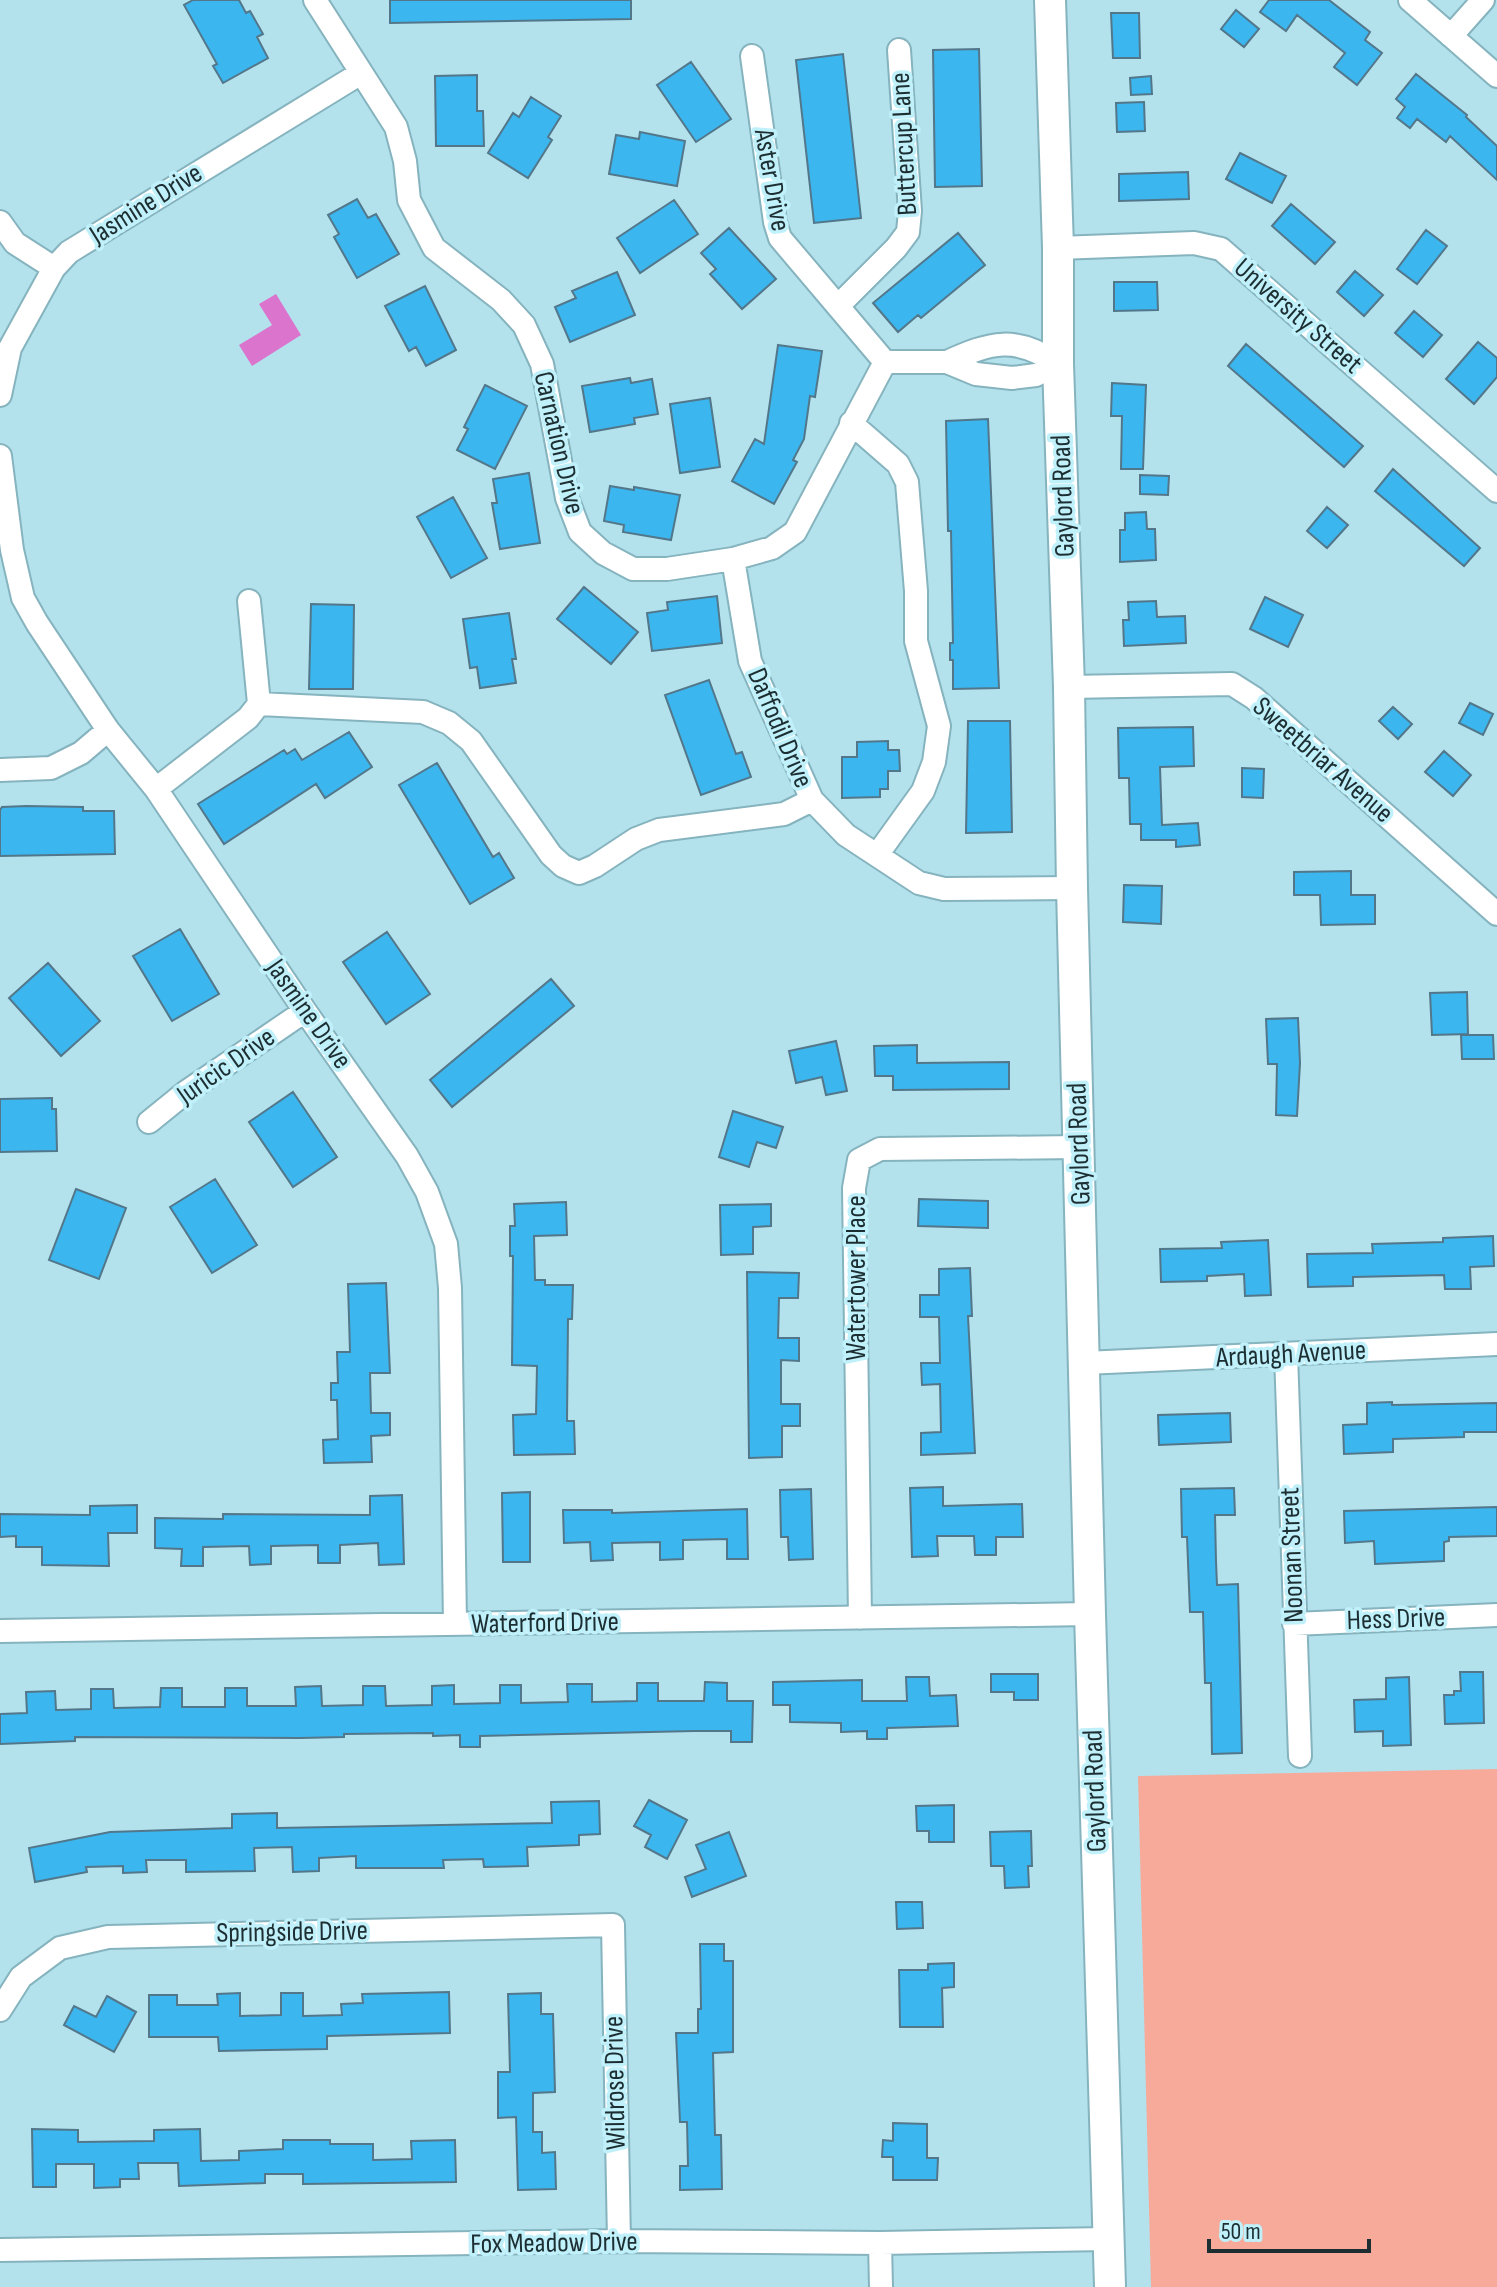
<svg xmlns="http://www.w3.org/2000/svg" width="1497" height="2287" font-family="'Sofia Sans Condensed',sans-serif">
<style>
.green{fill:#f7aa99}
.water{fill:#da74cc}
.building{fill:#3bb6ee;stroke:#53778a;stroke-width:2}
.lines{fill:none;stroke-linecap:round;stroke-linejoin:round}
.street-casing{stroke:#85b3be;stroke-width:26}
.secondary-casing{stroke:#85b3be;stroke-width:34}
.street{stroke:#fff;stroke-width:22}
.secondary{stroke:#fff;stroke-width:30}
.labels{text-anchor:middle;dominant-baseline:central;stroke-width:7;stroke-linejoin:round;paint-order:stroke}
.street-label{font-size:28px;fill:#1c2e32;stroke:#c0f0fa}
</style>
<rect width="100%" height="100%" fill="#b3e2ed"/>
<!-- green -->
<path class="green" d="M1497 1769V2287H1151L1138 1776Z"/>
<!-- water -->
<path class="water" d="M276 294 301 335 252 366 239 345 272 325 259 304Z"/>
<!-- building -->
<path class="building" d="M193 0H239L246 13 250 11 263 34 257 37 268 58 223 83 213 66 217 64 184 5Z
M390 0H631V19L390 23Z
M1269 0H1329L1370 32 1365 40 1382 53 1357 85 1334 67 1345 53 1297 15 1286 31 1260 12Z
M1236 10 1259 29 1244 47 1221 29Z
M1111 13H1139L1140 58H1113Z
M979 49 982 186 935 187 933 50Z
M843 54 861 218 814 223 796 60Z
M691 62 731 119 696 142 657 85Z
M1416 74 1467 115 1466 117 1497 146V180L1450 136 1446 142 1417 119 1410 128 1397 118 1405 107 1396 99Z
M477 75V111H483L484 146H436L435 76Z
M1151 76 1152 94 1131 95 1130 78Z
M531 97 561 116 548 137 552 140 528 178 488 153 513 113 519 117Z
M1144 102 1145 131 1117 132 1116 103Z
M640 132 685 141 677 186 609 174 616 135 639 139Z
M1240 153 1286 176 1272 203 1226 179Z
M1188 172 1189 199 1119 201V174Z
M357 199 368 218 376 214 399 254 357 278 334 237 339 234 328 215Z
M674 200 698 234 640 273 617 238Z
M1291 204 1335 242 1315 264 1272 226Z
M729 228 776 279 742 309 710 274 716 269 701 253Z
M1426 230 1447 246 1417 284 1397 269Z
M958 233 985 265 921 318 918 315 898 332 873 303Z
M1355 271 1383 295 1364 316 1337 292Z
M617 272 635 315 570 342 555 307 576 298 572 291Z
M1114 282H1157L1158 310 1114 311Z
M425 286 456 350 426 366 416 347 409 351 385 306Z
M1414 311 1442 335 1423 357 1395 333Z
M1478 342 1497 358V377L1474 404 1446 379Z
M1246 344 1363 446 1344 467 1228 366Z
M778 345 822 351 815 397 810 396 804 439 793 460 797 462 774 504 732 481 755 439 764 444Z
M630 378 631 383 652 379 658 414 634 418 635 424 590 432 582 386Z
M1112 383 1146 385 1143 469H1121L1122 416H1111Z
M485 385 527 406 495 469 457 450 468 429 464 427Z
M710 398 720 467 680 473 670 404Z
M988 419 999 688 953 689V660H950V643H953L951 531H948L946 421Z
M1393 469 1480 548 1464 566 1375 491Z
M529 473 540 543 500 549 492 503H497L493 479Z
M1140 475 1169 476 1168 495 1140 494Z
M610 486 634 490V487L680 495 671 540 623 532 624 525 604 521Z
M453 497 487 558 451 578 417 517Z
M1327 507 1348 525 1327 548 1307 531Z
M1146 512 1147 529H1155L1156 560 1120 562V530H1125V513Z
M584 587 638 632 611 664 557 619Z
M717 596 722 643 652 651 647 613 668 610 667 602Z
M1265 597 1303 615 1288 647 1250 629Z
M1156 601 1157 617 1185 616 1186 643 1124 646 1123 620H1129L1128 602Z
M311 604 354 605 353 689H309Z
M509 613 516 659H512L516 683 480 688 477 667 470 668 463 619Z
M709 680 736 754 742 752 751 777 701 795 665 695Z
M1470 703 1493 714 1483 735 1459 723Z
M1393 707 1412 724 1398 739 1379 721Z
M968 721H1010L1012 832 966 833Z
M1193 727 1194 766 1160 767 1162 825 1198 823 1200 845 1176 847V840H1141V824H1130L1129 778H1119L1118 728Z
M349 732 372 767 325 798 316 784 224 844 198 804 284 750 287 754 295 749 302 760Z
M888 741V750H899L900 771H888V789H880V797L842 798V757H857V742Z
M1444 751 1471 775 1453 796 1425 772Z
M437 763 493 857 499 853 514 878 470 904 399 785Z
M1242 768 1264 769 1263 798 1242 797Z
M26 806 83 807V811H114L115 854 0 856V810L2 807Z
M1351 871V895H1375V924L1321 925 1320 895H1294V872Z
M1124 885 1162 886 1161 924 1123 922Z
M180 929 219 994 172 1021 133 956Z
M387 932 430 994 386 1024 343 962Z
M48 963 100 1021 61 1056 9 998Z
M551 979 574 1006 452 1107 430 1080Z
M1467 992 1468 1034 1432 1035 1430 993Z
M1298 1018 1300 1063 1297 1116 1276 1115 1277 1064H1268L1266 1019Z
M1461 1035H1493L1494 1059H1462Z
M836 1041 847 1091 826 1095 822 1077 796 1083 789 1051Z
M917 1045V1063L1009 1062V1089L893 1090V1076H875L874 1046Z
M293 1092 337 1157 293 1187 249 1122Z
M52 1098V1109H56L57 1151 0 1152V1099Z
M733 1111 783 1127 776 1148 757 1142 749 1167 719 1157Z
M215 1179 257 1245 212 1273 170 1207Z
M76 1189 126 1208 99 1279 49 1260Z
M919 1199 988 1201V1228L918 1226Z
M566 1202 567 1235 534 1236 535 1280H545V1285H573L572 1319H568L567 1421H574L575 1454 514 1455 513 1415 536 1414 537 1366 512 1365 513 1256H510V1226H515L514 1204Z
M771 1204V1226L753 1227V1254L721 1255 720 1205Z
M1493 1236 1494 1266 1470 1267 1471 1289H1445L1444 1275 1353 1277V1286L1308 1287 1307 1254 1373 1253 1372 1244 1443 1242V1238Z
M1268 1240 1271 1295 1245 1296 1244 1274 1207 1276V1281L1161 1282 1160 1249 1222 1248 1221 1242Z
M970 1268 972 1316H968L975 1453 921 1455V1433L941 1432 940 1384 922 1385 921 1363H940L939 1317H920V1295H939V1269Z
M747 1272 799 1273 798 1298H779L778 1338H799V1361L781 1360V1404H800V1426H782V1457L749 1458Z
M386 1283 390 1373H370L371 1413H390V1435L371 1436 372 1462 324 1463 323 1440 338 1439 337 1400H331V1383H338L337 1352H350L348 1284Z
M1392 1402V1405L1497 1403V1432H1464V1437L1393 1439V1452L1344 1454 1343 1425 1367 1424V1403Z
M1230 1413 1231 1442 1159 1445 1158 1415Z
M943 1487V1506L1022 1504 1023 1537H996V1555H975L974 1536H937L938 1556 912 1557 910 1488Z
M1234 1488 1235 1515H1215L1216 1561 1217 1585 1238 1584 1242 1753 1212 1754 1211 1683H1205L1203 1612H1190L1187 1537H1182L1181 1489Z
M811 1489 813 1559 789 1560 788 1537H781L780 1490Z
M530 1492V1562H503L502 1493Z
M402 1495 404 1564 379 1565 378 1543 340 1545V1563H318V1545L271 1546V1564L250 1565 249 1546 203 1547V1566H181L182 1549 155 1548V1518L223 1519V1514L370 1515V1496Z
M137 1505V1533H108L109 1566 42 1565V1547H16V1536L0 1537V1514L90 1515V1506Z
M1497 1507V1536L1449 1537V1541L1444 1542V1561L1375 1564 1374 1541 1345 1543 1344 1511Z
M747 1509 748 1559H727V1539L683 1540V1559L660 1560V1542L612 1543 613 1560 591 1561 590 1542 564 1543 563 1510H612V1513Z
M1460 1672H1483L1484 1723 1445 1724 1444 1695H1454V1691H1461Z
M991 1674H1038V1700H1014V1692H991Z
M906 1677H929L930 1696 956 1695 958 1726 887 1728V1739H867V1731L841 1732V1723L790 1722V1705H773V1682L862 1680V1701H907Z
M1409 1677 1411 1745 1383 1746V1731L1355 1732 1354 1700 1386 1699V1678Z
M705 1682 727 1683V1701H753L752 1742H731V1731H694L480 1736V1747H460V1735L433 1736V1733L344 1734V1737L300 1738 75 1737V1741L0 1744V1714L27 1713 26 1692 55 1691 56 1710 91 1709V1689H113L114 1708 160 1707 161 1688H182V1707H225V1688H247V1706H296L295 1687 321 1686 322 1706 363 1705V1686H385L386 1706 432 1705V1686L454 1685V1704L500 1703V1685H521V1703L568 1702 567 1684H592V1702L637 1701V1683H658V1701H704Z
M649 1800 687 1820 667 1859 645 1847 651 1835 634 1826Z
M599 1801 600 1834 579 1835V1845L527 1847 528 1866 484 1867 483 1859 443 1860 444 1868H356V1856L319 1858V1871L293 1872 292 1847 254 1848 255 1871 186 1872V1860H146L147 1872 123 1873V1866L86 1867 87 1872 35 1882 29 1848 110 1832 232 1828V1814L277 1813V1828L552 1823 551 1802Z
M954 1805V1842H929V1831H917L916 1806Z
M1031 1831 1032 1866H1028L1029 1887 1005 1888 1004 1866H991L990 1832Z
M729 1832 746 1876 692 1897 685 1877 706 1869 696 1845Z
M896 1902H922L923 1928 897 1929Z
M700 1944H724V1961H733V2052L713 2053 715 2135H721L722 2189 680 2190V2166H688L687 2122H680L676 2033H698V2009H701Z
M954 1963V1987L942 1988 943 2027H900L899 1970H928V1964Z
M449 1992 450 2033 327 2036V2049L219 2051 218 2037H149V1995H177V2005H218L217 1994 240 1993V2016L281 2015V1993H303V2016L342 2015 341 2004 363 2003 362 1994Z
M541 1993V2014H553L555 2092 533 2093V2132H542V2153L555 2152 556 2189 518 2190 516 2117 498 2118V2072H510L508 1994Z
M107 1996 136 2012 114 2052 64 2025 74 2006 96 2017Z
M893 2123 927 2124V2158H938L937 2180H893V2157H882L883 2140 893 2141Z
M32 2129 78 2130V2142L154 2141V2130L200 2129 201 2161 239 2160V2151L283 2149V2140H330V2144H373V2160L412 2159 411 2141 455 2140 456 2182 303 2184V2174H265V2183L179 2186 178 2163H138L139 2179H120V2187L94 2188V2164H56V2187H33Z"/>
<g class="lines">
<defs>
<path id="street" d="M315 0 396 127 405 161 409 200 434 248 501 300 524 325 542 364 567 498 580 532 603 553 633 569H667L733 559 772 548 795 532 885 362H947L976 374 1012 378 1036 375 1058 364C1016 335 991 342 947 362
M1410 0 1497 76
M1451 36 1483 0
M752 56 775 222 780 238 885 362
M0 222 15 243 54 268
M1058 248 1194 243 1221 249 1497 491
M838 306 896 248 908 232 910 211 899 50
M0 395 10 348 54 268 69 252 361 73
M851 423 898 464 907 482 916 591V641L939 726 934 762 923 791 877 855
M0 456 12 550 23 598 37 623 108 730 156 789 305 1011 407 1156 427 1192 446 1244 450 1288 455 1624
M733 559 750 661 812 800 846 835 919 883 944 889 1072 888
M249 601 259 704
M1069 687 1232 684 1254 698 1497 914
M0 770 51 768 81 753 108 730
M156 789 248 718 259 704 423 712 449 723 471 741 551 855 563 866 579 873 595 866 636 839 659 830 784 814 812 800
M149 1122 186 1092 305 1011
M1286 1354 1300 1756
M1085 1363 1497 1344
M860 1618 854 1188 859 1160 880 1149 1079 1147
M1294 1624 1497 1615
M0 1631 1090 1614
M0 2010 21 1977 60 1948 108 1937 613 1925 619 2241
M880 2243 881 2287
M0 2250 619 2241 880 2243 1108 2239"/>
<path id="secondary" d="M1050 0 1058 248V364L1069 687 1072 888 1090 1614 1110 2287"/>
</defs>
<!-- street casing -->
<use href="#street" class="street-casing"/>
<!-- secondary casing -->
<use href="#secondary" class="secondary-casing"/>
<!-- street -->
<use href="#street" class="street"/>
<!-- secondary -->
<use href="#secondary" class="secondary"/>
</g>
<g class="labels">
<!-- street labels -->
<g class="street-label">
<text transform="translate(904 144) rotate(-93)">Buttercup Lane</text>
<text transform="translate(772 180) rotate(80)">Aster Drive</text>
<text transform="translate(146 204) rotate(-32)">Jasmine Drive</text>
<text transform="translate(1298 316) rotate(41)">University Street</text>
<text transform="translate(559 443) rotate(77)">Carnation Drive</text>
<text transform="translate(1063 496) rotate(-92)">Gaylord Road</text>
<text transform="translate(780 728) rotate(67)">Daffodil Drive</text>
<text transform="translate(1323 760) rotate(41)">Sweetbriar Avenue</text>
<text transform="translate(309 1014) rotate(55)">Jasmine Drive</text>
<text transform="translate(226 1066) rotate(-35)">Juricic Drive</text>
<text transform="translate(1079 1144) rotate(-92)">Gaylord Road</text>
<text transform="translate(856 1278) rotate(-90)">Watertower Place</text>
<text transform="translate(1291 1354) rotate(-3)">Ardaugh Avenue</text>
<text transform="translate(1292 1555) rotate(-92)">Noonan Street</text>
<text transform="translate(1396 1619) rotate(-2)">Hess Drive</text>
<text transform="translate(545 1623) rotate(-1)">Waterford Drive</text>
<text transform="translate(1095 1791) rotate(-92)">Gaylord Road</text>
<text transform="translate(292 1932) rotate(-1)">Springside Drive</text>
<text transform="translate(615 2083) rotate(-91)">Wildrose Drive</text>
<text transform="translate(554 2243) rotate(-1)">Fox Meadow Drive</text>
</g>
</g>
<!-- scale -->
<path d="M1209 2239v12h160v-12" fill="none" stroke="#1c2e32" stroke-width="4"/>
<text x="1221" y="2239" font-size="24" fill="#1c2e32" stroke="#c0f0fa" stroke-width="6" paint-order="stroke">50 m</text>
</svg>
